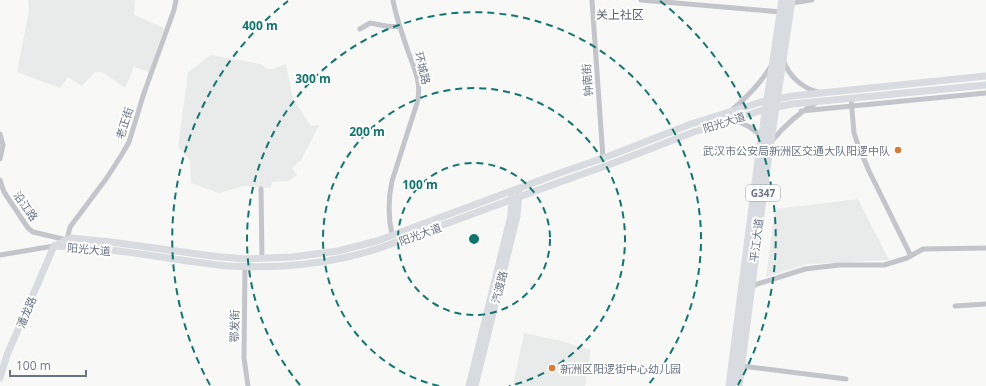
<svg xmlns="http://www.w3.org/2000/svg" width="986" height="386" font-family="'Open Sans','Noto Sans SC',sans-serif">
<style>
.built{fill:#e9eaea}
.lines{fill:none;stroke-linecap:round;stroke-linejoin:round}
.street{stroke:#c3c5ca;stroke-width:5}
.secondary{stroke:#d8dbdf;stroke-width:7}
.highway{stroke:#d8dbdf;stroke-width:9}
.ring{fill:none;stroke:#0f766e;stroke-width:2;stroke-dasharray:7 5}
.poi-dot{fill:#dd7a32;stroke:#fff;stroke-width:1.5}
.labels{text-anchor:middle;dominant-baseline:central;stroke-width:4;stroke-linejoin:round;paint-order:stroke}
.shield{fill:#fff;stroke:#969eaa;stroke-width:1}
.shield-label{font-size:10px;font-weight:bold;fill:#697486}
.street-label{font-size:11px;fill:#697486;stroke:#fff}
.poi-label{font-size:11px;fill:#697486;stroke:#fff;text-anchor:end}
.neighbourhood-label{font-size:12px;fill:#575e6c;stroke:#fff}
.centre{fill:#0f766e;stroke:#fff;stroke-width:2}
.ring-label{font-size:12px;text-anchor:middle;font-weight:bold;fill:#0f766e;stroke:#fff;stroke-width:4;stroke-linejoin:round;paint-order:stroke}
</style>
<rect width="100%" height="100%" fill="#f8f9f6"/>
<!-- built -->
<path class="built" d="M28 0H135L134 15 164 28 149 72 134 67 125 88 102 72H95L82 86 68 77 60 88 17 72 29 11Z
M211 55 260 64 267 69H273L286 64 293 99 311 126 319 125 301 160 292 168 297 175 288 181 272 182 271 188 244 186 219 193 191 183 190 160 178 147 188 72Z
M858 199 889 260 807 264 766 277 775 209Z
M524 333 561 341 591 350 585 386H513Z"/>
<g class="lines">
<!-- street -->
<path class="street" d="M592 0 603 158
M641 0 781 12
M791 3 812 0
M360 29 370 23 386 26 400 27
M783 60C789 76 802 88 818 92
M851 98 854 133 858 145 869 171 911 256
M732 110C747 97 761 83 771 66
M801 111 986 93
M733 120C745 123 754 128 762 138
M0 134 3 145 0 159
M771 142C784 126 798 113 816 103
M0 180 4 192 28 228 33 232 67 240 70 227 106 179 121 156 129 142 144 93 174 10 176 0
M261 189 262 259
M392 235C388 217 388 200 392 181L417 103C422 85 415 70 409 54 403 36 396 18 393 0
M0 255 54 246
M245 267 244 358 248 386
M751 286 805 269 839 265H884L907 258 923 249 986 248
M955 306 986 304
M741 366 846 379"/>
<!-- secondary -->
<path class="secondary" d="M54 246 71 238 111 242 212 256 245 259 292 257 338 251 377 241 557 174 609 156 691 124 761 102 792 96 986 76
M55 246C114 247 170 260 228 266 280 269 331 264 380 248L560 182 611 164 694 132 763 110 792 104 986 85
M0 378 7 355 54 246
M469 386 511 215 512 197
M475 386 517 216 519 193"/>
<!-- highway -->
<path class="highway" d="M730 386 759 160 783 0
M738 386 767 161 791 0"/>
</g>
<!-- distance rings -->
<g class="ring">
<circle cx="474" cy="239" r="76"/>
<path d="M439 386A151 151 0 1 1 509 386"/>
<path d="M300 385A227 227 0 1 1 648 385"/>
<path d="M210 385A302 302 0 0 1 288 1M660 1A302 302 0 0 1 738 385"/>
</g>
<!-- markers -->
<g class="poi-dot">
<circle cx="898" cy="150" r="4"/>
<circle cx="552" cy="368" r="4"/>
</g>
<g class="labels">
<!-- shield labels -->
<rect class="shield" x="746" y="185" width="34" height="16" rx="3"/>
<g class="shield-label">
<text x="763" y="193">G347</text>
</g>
<!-- street labels -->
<g class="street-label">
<text transform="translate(423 68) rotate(76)">环城路</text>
<text transform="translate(587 80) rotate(-94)">钟南街</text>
<text transform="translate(724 122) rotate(-18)">阳光大道</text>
<text transform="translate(124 123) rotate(-72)">老正街</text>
<text transform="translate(26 206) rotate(55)">沿江路</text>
<text transform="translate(420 234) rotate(-20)">阳光大道</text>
<text transform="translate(756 240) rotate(-83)">平江大道</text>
<text transform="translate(89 249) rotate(5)">阳光大道</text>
<text transform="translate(499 287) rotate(-76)">汽渡路</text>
<text transform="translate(26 312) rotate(-67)">潘龙路</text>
<text transform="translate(234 326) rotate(-89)">鄂发街</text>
</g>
<!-- poi labels -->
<g class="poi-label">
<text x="890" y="150">武汉市公安局新洲区交通大队阳逻中队</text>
<text x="560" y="368" text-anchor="start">新洲区阳逻街中心幼儿园</text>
</g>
<!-- neighbourhood labels -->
<g class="neighbourhood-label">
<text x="620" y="14">关上社区</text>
</g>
</g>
<circle cx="474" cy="239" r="6" class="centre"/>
<g class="ring-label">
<text x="260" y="30">400 m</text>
<text x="313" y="83">300 m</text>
<text x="367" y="136">200 m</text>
<text x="420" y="189">100 m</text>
</g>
<!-- scale -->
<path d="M10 370v6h76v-6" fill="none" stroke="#697486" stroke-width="2"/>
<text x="16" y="370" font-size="12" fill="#697486" stroke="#ffffff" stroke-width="3" paint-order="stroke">100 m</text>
</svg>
